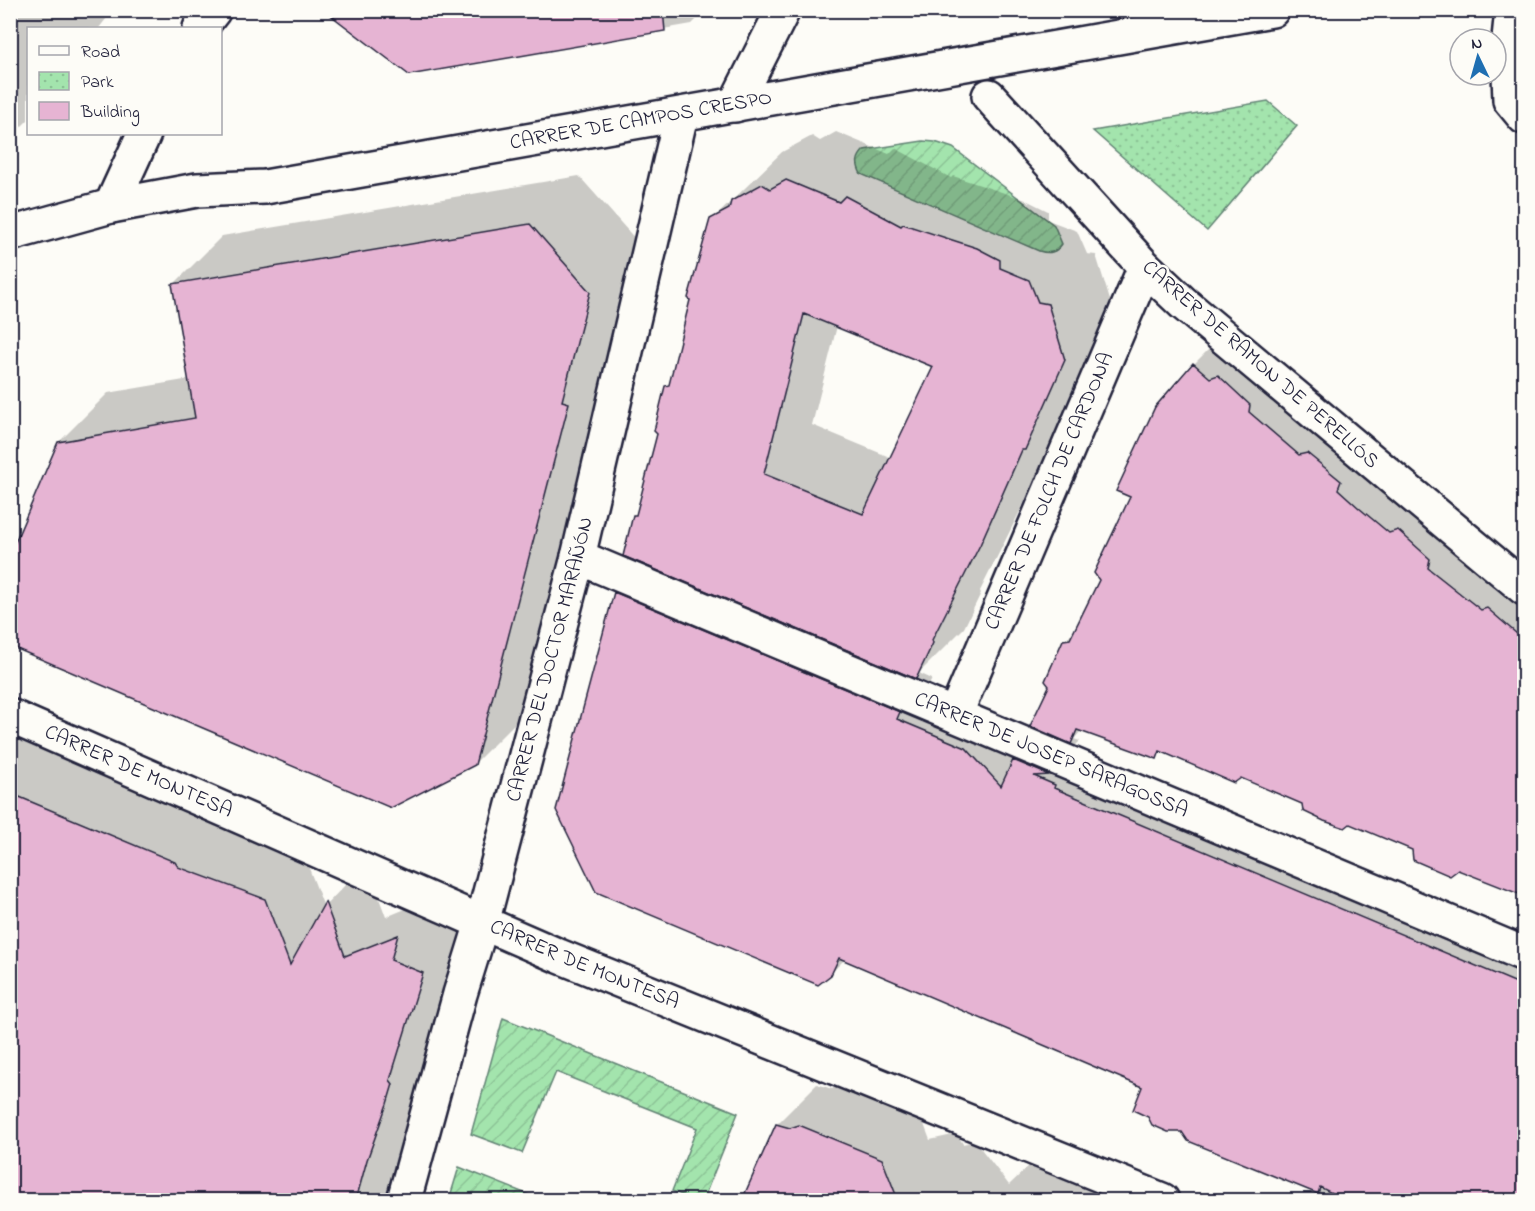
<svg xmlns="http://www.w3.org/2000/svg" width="1535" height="1211" font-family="'Indie Flower',sans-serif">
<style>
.park{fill:url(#park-dots);stroke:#628374;stroke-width:1.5}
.garden{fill:url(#garden-furrows);stroke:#628374;stroke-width:1.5}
.shadow{fill:#0003;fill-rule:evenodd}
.building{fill:#e6b4d3;stroke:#22223b;stroke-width:1.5;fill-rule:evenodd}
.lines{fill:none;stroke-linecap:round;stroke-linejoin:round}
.pedestrian-casing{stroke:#22223b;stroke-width:38}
.minor-casing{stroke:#22223b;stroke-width:38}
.tertiary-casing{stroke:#22223b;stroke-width:38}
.pedestrian{stroke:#fdfcf7;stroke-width:33}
.minor{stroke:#fdfcf7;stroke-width:33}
.tertiary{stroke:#fdfcf7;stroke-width:33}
.labels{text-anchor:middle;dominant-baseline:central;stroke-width:5;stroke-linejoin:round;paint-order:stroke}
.street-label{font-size:21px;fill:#22223b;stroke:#fdfcf7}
</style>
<defs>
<pattern id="park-dots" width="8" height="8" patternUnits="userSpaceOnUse" patternTransform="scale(1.5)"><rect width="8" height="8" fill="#a3e4ad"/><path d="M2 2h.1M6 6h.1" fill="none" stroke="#8cc396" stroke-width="1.8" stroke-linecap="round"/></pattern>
<pattern id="garden-furrows" width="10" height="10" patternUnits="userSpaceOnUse" patternTransform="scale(1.5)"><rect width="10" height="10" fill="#a3e4ad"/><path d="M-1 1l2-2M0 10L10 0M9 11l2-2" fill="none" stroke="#8cc396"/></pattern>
</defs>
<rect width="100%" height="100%" fill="#fdfcf7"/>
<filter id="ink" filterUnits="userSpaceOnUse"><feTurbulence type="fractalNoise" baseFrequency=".0167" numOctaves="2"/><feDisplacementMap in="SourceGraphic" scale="12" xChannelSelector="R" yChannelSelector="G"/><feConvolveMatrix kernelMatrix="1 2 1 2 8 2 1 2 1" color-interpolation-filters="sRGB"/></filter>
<g filter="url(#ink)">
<!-- park -->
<path class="park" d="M1268 101 1297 126 1207 231 1093 131Z"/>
<!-- garden -->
<path class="garden" d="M923 141 935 142 953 148 1054 225 1062 244C1056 253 1049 254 1039 251L861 174C856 164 856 158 864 150Z
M503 1018 738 1113 703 1200H694L672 1191 697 1128 556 1072 522 1153 471 1134Z
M459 1167 542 1200H449Z"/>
<!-- shadow -->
<path class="shadow" d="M10 10H113L99 28H28V120L15 133 10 134Z
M327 10H706L692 24 410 73Z
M836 132 889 154 895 148 951 178 953 176 1026 200 1048 211V220L1077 231 1087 254 1096 255 1113 310 1074 399 1068 405 1028 495 980 591 981 593 964 628 919 673 932 679 929 685 1000 715 1029 747 1045 731 1051 686 1064 641 1078 627 1101 580 1194 364 1227 331 1524 579V895L1241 776 1163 750 1156 758 1082 730 1074 739 1080 741 1075 746 1087 752 1086 754 1524 939V1200H1334L1189 1140 1144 1087 845 959 830 974 615 593 645 563 634 516 639 512 659 434 667 387 671 382 712 220 782 152 812 136 820 141ZM837 326 935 366 892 458 812 425Z
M579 176 638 242 617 354 523 715 474 764 59 442 108 393 190 379 174 284 222 236Z
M10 737 216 822 218 827 305 858 324 907 366 863 386 917 437 896 430 919 463 933 430 1039 432 1043 427 1062 411 1106 415 1107 391 1200H10Z
M817 1084 832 1089 840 1085 922 1119 930 1140 957 1134 963 1144 975 1141 1009 1185 1031 1164 1116 1200H744L777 1124Z"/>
<!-- building -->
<path class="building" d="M324 10H663L665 31 409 75Z
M786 180 839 202 845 196 901 226 903 224 977 248 1000 260V268L1029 280 1038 302 1048 304 1065 360 1025 450H1022L980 545 932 640 933 643 916 679 623 556 633 515H636L657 434 654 431 665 386 669 385 690 300 688 298 710 219 729 209 731 201 762 184 770 189ZM804 314 933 367 863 514 764 474Z
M530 224 590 292 562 401 569 403 475 765 391 808 10 646V554L58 442 195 418 172 284Z
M1193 363 1210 378 1218 375 1250 405 1249 412 1299 455 1307 453 1341 481 1338 489 1359 508 1389 533 1398 530 1430 559 1428 568 1481 610 1487 608 1524 640V896L1458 870 1450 876 1413 860 1412 850 1350 824 1345 828 1324 821 1303 811 1302 804 1241 778 1234 783 1160 751 1157 759 1077 730 1071 744 1030 726 1049 686 1045 681 1063 640 1070 639 1099 580 1094 573 1130 497 1116 491 1155 407Z
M614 592 900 712 897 719 966 748 1001 786 1013 760 1049 775 1034 776 1055 785 1054 788 1524 986V1200H1345L1320 1187 1318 1194 1188 1141 1182 1132H1168L1152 1125 1148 1117 1133 1110 1142 1087 839 958 831 975 818 985 596 892 556 810Z
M10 793 175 862 178 867 265 899 290 965 325 902 345 956 398 935 391 960 423 973 390 1080 393 1084 387 1104 367 1160 356 1200H10Z
M776 1124 790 1128 799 1125 882 1159 898 1200H742Z"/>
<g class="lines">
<defs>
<path id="pedestrian" d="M1145 267 1183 303 1524 588"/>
<g id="minor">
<path d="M1512 10 1508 48 1510 100 1524 117"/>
<path d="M200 28 214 10"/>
<path d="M735 105 783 10"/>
<path d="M111 206 144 134"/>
<path id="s1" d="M578 557 1524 954"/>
<path id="s2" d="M955 715 1145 267 989 96"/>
<path id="s3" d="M10 716 559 956 1162 1200"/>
<path id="s4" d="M404 1200 460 994 482 923 578 557 681 115"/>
</g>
<g id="tertiary">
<path id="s5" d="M10 234 111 206 197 190 265 187 1272 10"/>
</g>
</defs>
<!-- pedestrian casing -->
<use href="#pedestrian" class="pedestrian-casing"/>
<!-- minor casing -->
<use href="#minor" class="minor-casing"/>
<!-- tertiary casing -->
<use href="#tertiary" class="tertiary-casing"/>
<!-- pedestrian -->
<use href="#pedestrian" class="pedestrian"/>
<!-- minor -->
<use href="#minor" class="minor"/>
<!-- tertiary -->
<use href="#tertiary" class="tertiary"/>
</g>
</g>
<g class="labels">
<!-- street labels -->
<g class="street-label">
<text stroke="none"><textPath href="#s5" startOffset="642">CARRER DE CAMPOS CRESPO</textPath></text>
<text transform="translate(1260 365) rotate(41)">CARRER DE RAMON DE PERELLÓS</text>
<text stroke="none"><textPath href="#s2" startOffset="243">CARRER DE FOLCH DE CARDONA</textPath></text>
<text stroke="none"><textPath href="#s4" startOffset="560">CARRER DEL DOCTOR MARAÑÓN</textPath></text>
<text stroke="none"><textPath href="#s1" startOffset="513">CARRER DE JOSEP SARAGOSSA</textPath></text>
<text stroke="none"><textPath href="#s3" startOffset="140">CARRER DE MONTESA</textPath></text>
<text stroke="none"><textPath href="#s3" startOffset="626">CARRER DE MONTESA</textPath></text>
</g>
</g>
<!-- margin -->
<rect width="1535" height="1211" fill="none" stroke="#fdfcf7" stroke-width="36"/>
<rect x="18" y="18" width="1499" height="1175" fill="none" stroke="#22223b" stroke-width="2" filter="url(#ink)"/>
<!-- legend -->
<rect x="27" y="27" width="195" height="108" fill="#fdfcf7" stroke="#a5a5ac" stroke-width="1.5"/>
<rect x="39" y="46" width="30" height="9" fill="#fdfcf7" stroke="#a5a5ac" stroke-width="1.5"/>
<text x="81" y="57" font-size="18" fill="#22223b">Road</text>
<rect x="39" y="72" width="30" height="18" fill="url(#park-dots)" stroke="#a5a5ac" stroke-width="1.5"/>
<text x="81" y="87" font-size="18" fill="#22223b">Park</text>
<rect x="39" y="102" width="30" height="18" fill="#e6b4d3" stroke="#a5a5ac" stroke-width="1.5"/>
<text x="81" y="117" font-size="18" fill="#22223b">Building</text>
<!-- north arrow -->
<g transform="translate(1478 57) rotate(355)"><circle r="28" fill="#fdfcf7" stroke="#a5a5ac" stroke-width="1.5"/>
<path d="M0-4.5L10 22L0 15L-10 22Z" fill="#1f6fb2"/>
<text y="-9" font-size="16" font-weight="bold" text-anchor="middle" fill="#22223b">N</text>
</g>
</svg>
